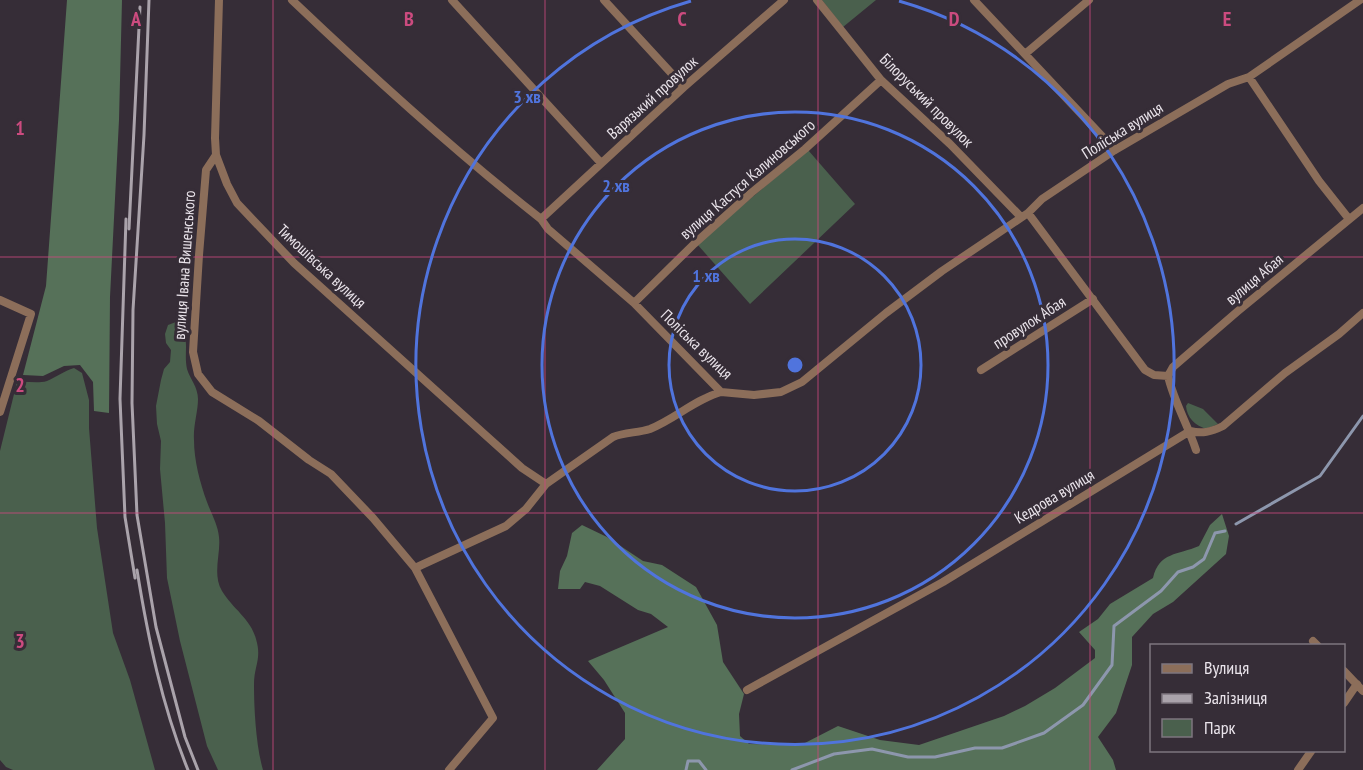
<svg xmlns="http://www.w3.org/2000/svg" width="1363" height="770" font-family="'PT Sans Narrow',sans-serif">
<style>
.green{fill:#4a604d}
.forest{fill:#567159}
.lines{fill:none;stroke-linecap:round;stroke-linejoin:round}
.stream{stroke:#8d97ad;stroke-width:3}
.street{stroke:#8c6e5a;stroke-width:8}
.rail{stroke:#aaa3ab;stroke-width:3}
.grid{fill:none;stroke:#cc4b7f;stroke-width:1.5;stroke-opacity:0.55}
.ring{fill:none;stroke:#5074dd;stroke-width:3}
.labels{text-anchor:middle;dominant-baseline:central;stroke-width:6;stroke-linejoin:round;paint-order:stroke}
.street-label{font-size:16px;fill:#eae4eb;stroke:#362d37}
.grid-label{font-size:20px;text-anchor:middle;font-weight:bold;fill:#cc4b7f;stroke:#362d37;stroke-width:6;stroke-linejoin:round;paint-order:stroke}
.centre{fill:#5074dd;stroke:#362d37;stroke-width:3}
.ring-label{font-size:18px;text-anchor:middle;font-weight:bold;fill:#5074dd;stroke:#362d37;stroke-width:6;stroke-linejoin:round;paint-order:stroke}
</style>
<rect width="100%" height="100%" fill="#362d37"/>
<!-- green -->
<path class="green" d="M822 0H876L843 27Z
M808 150 855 204 750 304 697 244Z
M176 322C192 339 183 349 187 369 190 379 198 387 198 399 198 412 193 426 194 440 194 460 200 483 207 502 211 513 218 525 219 537 221 554 212 574 222 591 232 608 251 619 256 639 262 659 254 666 254 684 254 709 256 746 263 770H218L207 746 180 641 167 578 165 523 160 469 161 441 157 424 156 406 161 380 164 369 170 362 171 350 166 343 165 334 168 325Z
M74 368 82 373 89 400V428L97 528 113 633 130 680 155 770H13L6 767 0 760V451L17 382C27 381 37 384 47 381 56 377 64 371 74 368Z
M1188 403 1203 409 1218 424 1206 429C1195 425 1187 418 1186 406Z"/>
<!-- forest -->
<path class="forest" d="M67 0H122L119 120 110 297 109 413 94 411 93 382 80 365 64 366 43 376 23 375 46 286Z
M1222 514 1229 536 1226 554 1173 602 1153 614 1132 637V665L1116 713 1098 737 1113 760 1116 770H597L625 739V713L604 680 588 661 668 627 651 614 638 610 600 586 585 582 580 589H558L560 571 567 556 572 533 582 525 607 537 643 561 662 565 696 587 717 625 723 662 744 694 739 714 740 736 749 744 801 745 838 726 880 740 919 745 1004 716 1025 706 1055 688 1095 658V650L1079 632 1098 619 1110 604 1153 578C1159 552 1178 555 1199 546L1210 525Z"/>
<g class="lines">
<!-- stream -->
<path class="stream" d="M1236 524 1320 476 1363 416
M686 770 688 761H699L706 770
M792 770 834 754 872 749 908 757H935L975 748H1002L1044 733 1083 705 1112 665 1114 626 1161 591 1178 572 1193 567 1204 559 1215 533 1225 531"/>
<!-- street -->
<path class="street" d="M219 0 215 138 216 155 227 184 237 203 253 220 294 263 522 468 546 484
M292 0C372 76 454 151 541 219L548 229 634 303 721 392 754 395 781 392 802 382 886 313 942 271 1028 213 1042 199 1115 150 1228 84 1249 77 1360 0
M452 0 601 163
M604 0 684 87
M817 0 881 80 950 144 1021 217
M974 0 1115 150
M1025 54 1089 0
M1249 77 1319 181 1349 219
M216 155 206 170 199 255 193 352 198 374 212 392 259 421 309 460 331 474 373 518 415 568 493 718 449 770
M1028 213 1145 370 1154 375 1168 376C1174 402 1188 425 1196 450
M541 219 684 87 784 0
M0 300 31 314 0 412
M634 303 694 244 751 193 805 149 881 80
M981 370 1093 299
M1168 376 1173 367 1238 311 1363 208
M415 568 506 526 526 509 546 484 613 437C625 432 638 433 650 429 675 419 694 400 721 392
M1313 641 1318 646
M1344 671 1363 691
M747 690 943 582 1190 431C1202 434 1211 432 1223 426L1285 373 1339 334 1363 313
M1344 703 1357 684
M1298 770 1312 750"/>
<!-- rail -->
<path class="rail" d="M149 0 144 135 133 310 132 403 137 515 156 627 185 737 198 770
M126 219 120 399 125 517 135 578
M129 229 140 7
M137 570C148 638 162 706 188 770"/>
</g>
<!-- grid -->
<path class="grid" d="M273 0V770M545 0V770M818 0V770M1090 0V770M0 257H1363M0 513H1363"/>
<!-- distance rings -->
<g class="ring">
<circle cx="795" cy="365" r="126"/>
<circle cx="795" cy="365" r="253"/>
<path d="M899 1A379 379 0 1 1 691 1"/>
</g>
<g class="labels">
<!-- street labels -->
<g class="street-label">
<text transform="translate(652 97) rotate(-42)">Варязький провулок</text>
<text transform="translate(927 100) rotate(45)">Білоруський провулок</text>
<text transform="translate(1122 130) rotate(-32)">Поліська вулиця</text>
<text transform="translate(747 179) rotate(-41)">вулиця Кастуся Калиновського</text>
<text transform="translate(184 265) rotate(-86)">вулиця Івана Вишенського</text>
<text transform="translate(322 266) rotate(43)">Тимошівська вулиця</text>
<text transform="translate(1254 279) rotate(-40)">вулиця Абая</text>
<text transform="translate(1029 322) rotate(-33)">провулок Абая</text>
<text transform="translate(697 344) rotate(44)">Поліська вулиця</text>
<text transform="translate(1054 496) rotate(-31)">Кедрова вулиця</text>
</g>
</g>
<g class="grid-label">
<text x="136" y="26">A</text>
<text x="409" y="26">B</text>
<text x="682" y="26">C</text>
<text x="954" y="26">D</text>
<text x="1227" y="26">E</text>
<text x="20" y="135">1</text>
<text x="20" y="392">2</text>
<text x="20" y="648">3</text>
</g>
<circle cx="795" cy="365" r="9" class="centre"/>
<g class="ring-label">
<text x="527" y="103">3 хв</text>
<text x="616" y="192">2 хв</text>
<text x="706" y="282">1 хв</text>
</g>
<!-- legend -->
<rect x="1150" y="644" width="195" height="108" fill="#362d37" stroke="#7e767f" stroke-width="1.5"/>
<rect x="1162" y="664" width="30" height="9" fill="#8c6e5a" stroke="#7e767f" stroke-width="1.5"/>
<text x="1204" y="674" font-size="18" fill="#eae4eb">Вулиця</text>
<rect x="1162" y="694" width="30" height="9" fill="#aaa3ab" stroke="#7e767f" stroke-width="1.5"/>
<text x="1204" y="704" font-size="18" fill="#eae4eb">Залізниця</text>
<rect x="1162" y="719" width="30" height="18" fill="#4a604d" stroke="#7e767f" stroke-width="1.5"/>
<text x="1204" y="734" font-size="18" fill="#eae4eb">Парк</text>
</svg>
